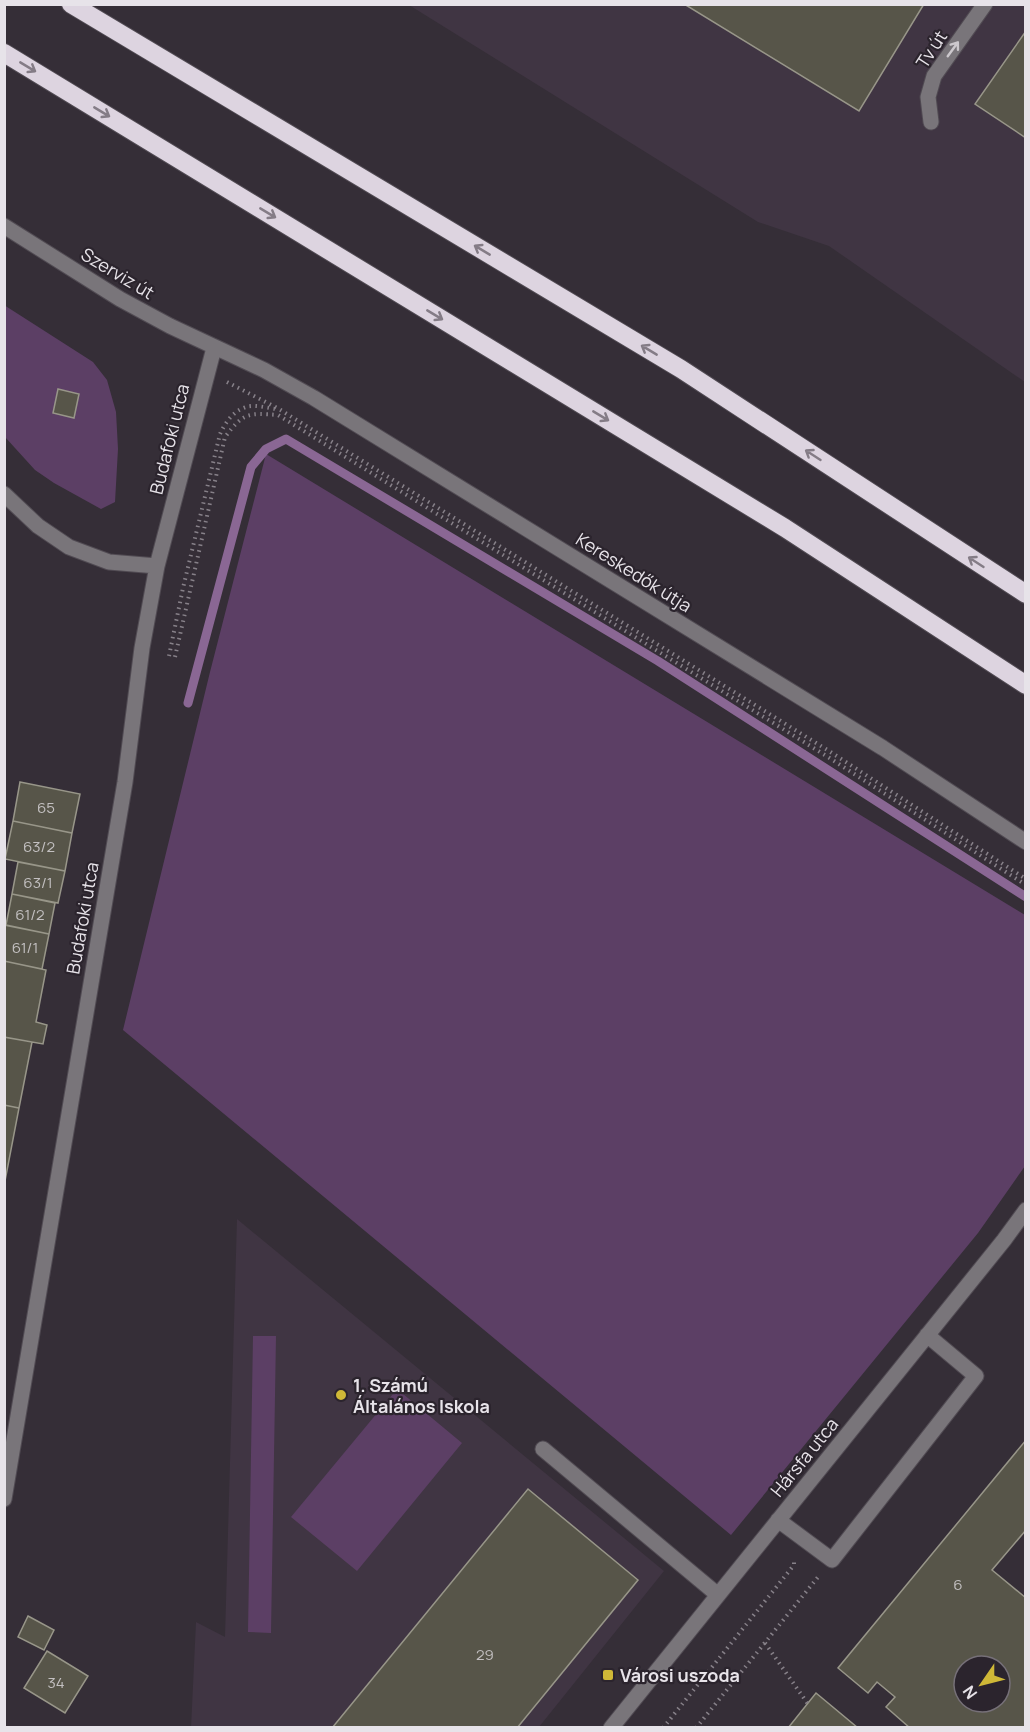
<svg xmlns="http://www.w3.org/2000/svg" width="1030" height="1732" font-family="Manrope,sans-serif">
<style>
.built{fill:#403543}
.green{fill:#5c3f65}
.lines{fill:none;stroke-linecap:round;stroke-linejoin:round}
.stream{stroke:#8a6794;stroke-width:9}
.building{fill:#575549;stroke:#989689;stroke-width:1.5;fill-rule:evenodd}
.minor-casing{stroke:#514b53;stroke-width:17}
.highway-casing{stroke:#514b53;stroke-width:20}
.path{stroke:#878189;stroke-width:4;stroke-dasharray:1.5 4.5;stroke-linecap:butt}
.minor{stroke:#79757a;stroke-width:15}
.highway{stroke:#ddd4e0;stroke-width:18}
.oneway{stroke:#ccc8cd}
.oneway2{stroke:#847c86}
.poi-dot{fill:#cfb837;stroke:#2b242d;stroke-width:2}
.labels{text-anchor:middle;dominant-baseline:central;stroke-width:4.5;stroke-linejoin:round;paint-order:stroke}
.number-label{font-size:15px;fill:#c3c0c1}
.street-label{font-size:18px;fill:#e7e3e9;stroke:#2b242d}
.poi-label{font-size:18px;font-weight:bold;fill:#e7e3e9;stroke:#2b242d;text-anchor:start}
</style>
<rect width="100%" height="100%" fill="#352e37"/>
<!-- built -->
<path class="built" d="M409 5H1025V382L829 246 758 222Z
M237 1219 664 1571 539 1727 191 1728 196 1622 225 1637Z"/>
<!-- green -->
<path class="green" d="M4 305 93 362 107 380 116 412 118 449 115 502 101 509 54 483 35 470 5 437Z
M266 454 1025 915V1166L978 1233 731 1535 123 1030 210 672Z
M253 1336H276L271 1633 248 1632Z
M397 1389 462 1443 357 1571 291 1517Z"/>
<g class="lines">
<!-- stream -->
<path class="stream" d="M188 703 251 467 266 449 286 439 658 661 1026 897"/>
</g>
<!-- building -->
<path class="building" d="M684 4H924L859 111Z
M1026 31V138L975 104Z
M58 389 79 394 74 418 53 413Z
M20 782 80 794 72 833 13 821Z
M13 821 72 833 65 871 5 859Z
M18 862 65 871 58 903 12 894Z
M12 894 55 903 49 934 6 925Z
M4 925 49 934 42 969 4 961Z
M4 961 46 970 36 1022 47 1025 43 1044 4 1037Z
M4 1037 32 1042 19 1108 4 1105Z
M4 1105 19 1108 5 1181H4Z
M1026 1440V1530L992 1570 1026 1598V1728H910L886 1707 895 1697 877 1682 868 1693 838 1668ZM964 1666H1000V1702H964Z
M528 1489 638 1580 517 1728H332Z
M28 1616 54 1630 44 1650 18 1637Z
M47 1651 88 1676 65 1713 24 1688Z
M816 1693 858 1728H788Z"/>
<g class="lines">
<defs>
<path id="minor" d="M931 122 928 97 934 76 985 4
M4 226 120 299 170 326 264 370 314 398 883 748 1026 842
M4 494 38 526 69 547 109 562 157 566
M543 1449 718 1595
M4 1499 125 782 142 648 157 566 214 348
M778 1520 832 1560 976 1376 927 1335
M611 1728 1004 1240 1026 1210"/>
<path id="highway" d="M71 4 681 369 1026 594
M4 53 785 528 1026 685"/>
</defs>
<!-- minor casing -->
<use href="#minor" class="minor-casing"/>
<!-- highway casing -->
<use href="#highway" class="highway-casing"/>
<!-- path -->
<path class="path" d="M227 382 279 409 829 751 1026 879
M169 656 183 588 220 434C225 423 233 411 246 407 254 404 267 408 276 409
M175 657 225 437C244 412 248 413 278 415L828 757 1026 885
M765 1643 808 1704
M663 1728 794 1565V1558
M696 1728 818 1577"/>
<!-- minor -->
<use href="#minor" class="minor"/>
<!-- highway -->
<use href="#highway" class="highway"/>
</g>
<!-- one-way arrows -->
<defs><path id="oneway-shaft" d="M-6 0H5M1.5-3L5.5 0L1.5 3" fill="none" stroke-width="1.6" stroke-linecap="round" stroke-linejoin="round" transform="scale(1.5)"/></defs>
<use class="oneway" href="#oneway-shaft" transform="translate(953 49) rotate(-54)"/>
<g class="oneway2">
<use href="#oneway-shaft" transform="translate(28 67) rotate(31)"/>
<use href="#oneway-shaft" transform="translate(102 112) rotate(31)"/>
<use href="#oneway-shaft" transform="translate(268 213) rotate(31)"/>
<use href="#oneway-shaft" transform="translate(482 250) rotate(-149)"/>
<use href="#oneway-shaft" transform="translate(435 315) rotate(31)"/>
<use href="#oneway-shaft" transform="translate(649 350) rotate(-149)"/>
<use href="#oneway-shaft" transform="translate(601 416) rotate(31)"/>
<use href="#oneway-shaft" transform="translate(813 455) rotate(-147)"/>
<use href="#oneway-shaft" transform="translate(976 562) rotate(-147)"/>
</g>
<!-- markers -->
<g class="poi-dot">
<circle cx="341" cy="1395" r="6"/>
<rect x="602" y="1669" width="12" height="12" rx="3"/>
</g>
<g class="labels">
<!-- number labels -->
<g class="number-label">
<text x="46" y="807">65</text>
<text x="39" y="846">63/2</text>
<text x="38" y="882">63/1</text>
<text x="30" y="914">61/2</text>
<text x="25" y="947">61/1</text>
<text x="958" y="1584">6</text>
<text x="485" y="1654">29</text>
<text x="56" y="1682">34</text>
</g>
<!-- street labels -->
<g class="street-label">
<text transform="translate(931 49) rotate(-57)">Tv út</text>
<text transform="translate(118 273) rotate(31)">Szerviz út</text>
<text transform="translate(169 439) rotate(-76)">Budafoki utca</text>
<text transform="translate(634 572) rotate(32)">Kereskedők útja</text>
<text transform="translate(82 918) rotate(-80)">Budafoki utca</text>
<text transform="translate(804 1457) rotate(-51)">Hársfa utca</text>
</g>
<!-- poi labels -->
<g class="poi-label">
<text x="353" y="1385">1. Számú<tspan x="353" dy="21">Általános Iskola</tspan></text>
<text x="620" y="1675">Városi uszoda</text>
</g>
</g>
<!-- border -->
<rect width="1030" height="1732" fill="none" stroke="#e7e3e9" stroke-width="12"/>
<!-- north arrow -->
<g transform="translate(982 1684) rotate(235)"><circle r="28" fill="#2b242d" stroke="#767078" stroke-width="1.5"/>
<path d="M0-4.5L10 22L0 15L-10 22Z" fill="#cfb837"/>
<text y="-9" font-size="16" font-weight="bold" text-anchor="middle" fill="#e7e3e9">N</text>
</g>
</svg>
